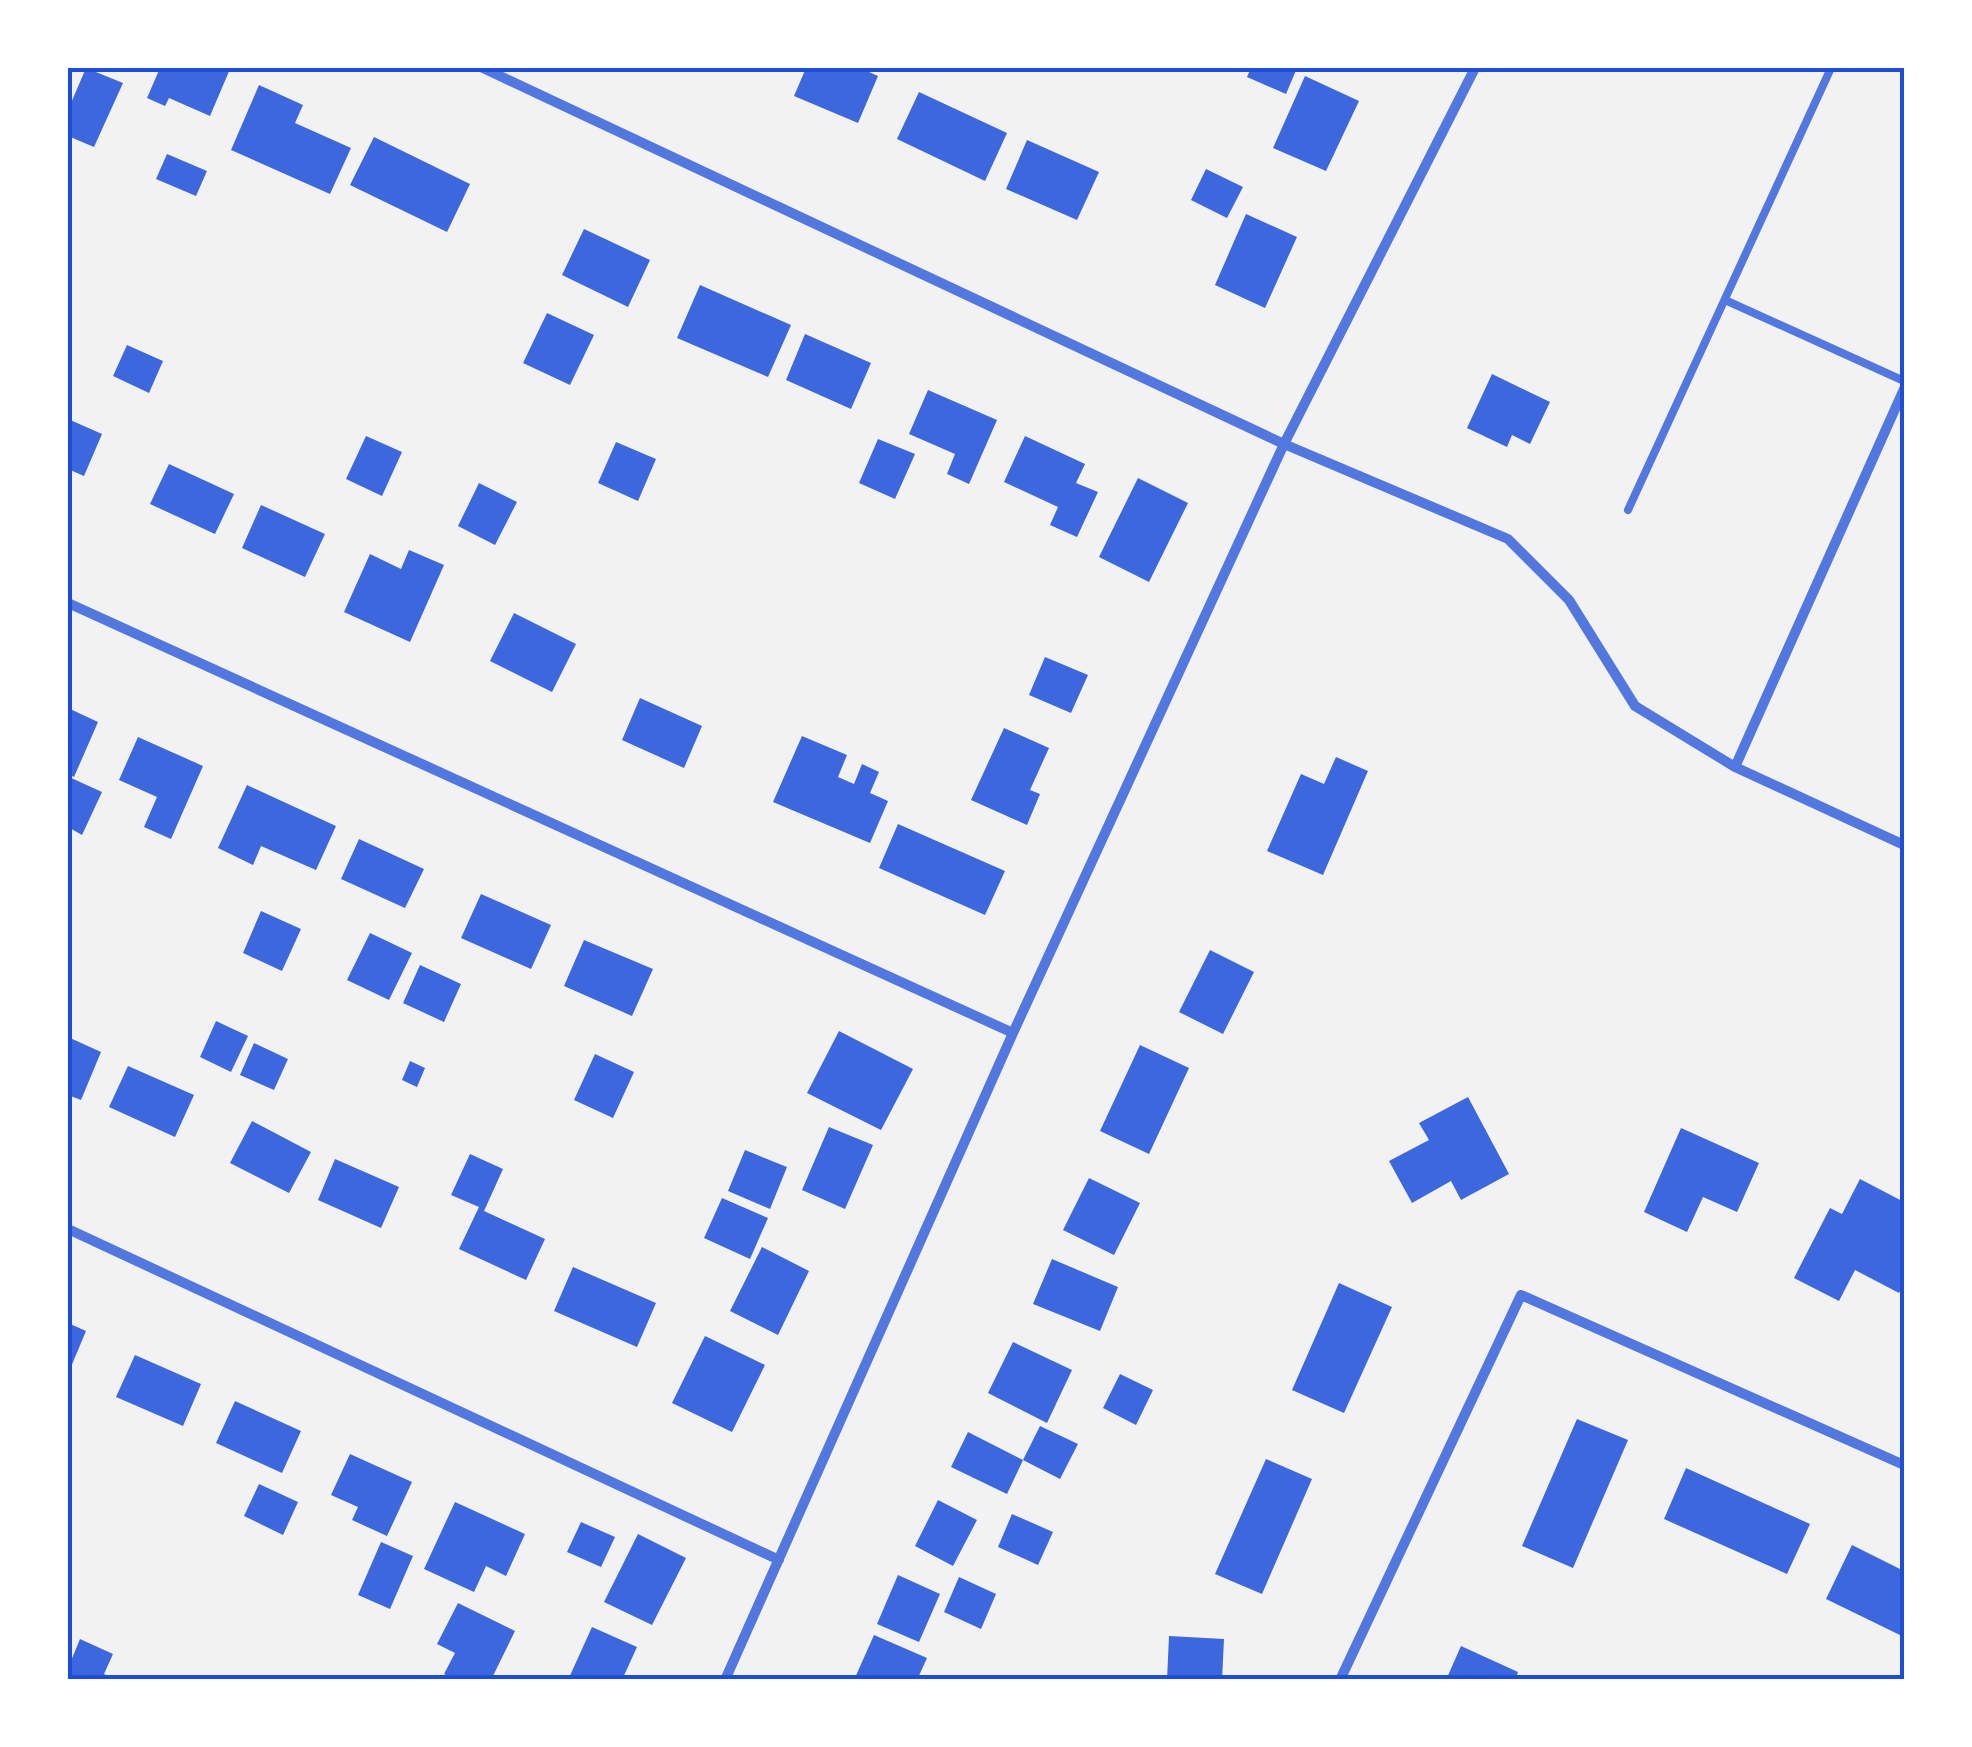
<svg xmlns="http://www.w3.org/2000/svg" width="1972" height="1747" font-family="'Open Sans',sans-serif">
<style>
.building{fill:#3d67dc}
.lines{fill:none;stroke-linecap:round;stroke-linejoin:round}
.service{stroke:#5277de;stroke-width:8}
.minor{stroke:#5277de;stroke-width:10}
.neatline{fill:none;stroke:#1d4ed8;stroke-width:4}
</style>
<rect width="100%" height="100%" fill="#f2f2f2"/>
<!-- building -->
<path class="building" d="M86 68 123 83 94 147 68 136V110Z
M160 68H227L230 69 210 116 169 98 165 106 147 98Z
M806 68H860L878 76 858 123 794 96Z
M1251 68H1297L1286 94 1247 77Z
M1305 76 1359 101 1326 171 1273 148Z
M259 85 303 105 295 123 351 148 330 194 231 150Z
M919 92 1007 133 985 181 897 139Z
M374 137 470 184 447 232 350 185Z
M1027 140 1099 172 1077 220 1006 189Z
M167 154 207 171 196 196 156 179Z
M1206 169 1243 187 1227 218 1191 200Z
M1246 214 1297 237 1265 308 1215 285Z
M584 229 650 260 628 307 562 275Z
M700 285 791 325 768 377 677 338Z
M547 313 594 335 570 385 523 363Z
M805 334 871 363 851 409 786 380Z
M127 345 163 361 149 393 113 376Z
M1492 374 1550 402 1530 444 1512 435 1507 447 1467 428Z
M928 390 997 420 969 484 947 474 955 454 909 434Z
M68 419 102 434 84 476 68 469Z
M366 436 402 452 382 496 346 479Z
M1025 436 1085 464 1076 483 1098 492 1077 537 1050 525 1058 507 1004 482Z
M878 439 915 454 895 499 859 483Z
M616 442 656 459 638 501 598 483Z
M169 464 234 494 215 534 150 504Z
M1138 478 1188 503 1149 582 1099 557Z
M479 483 517 502 495 545 458 526Z
M261 505 325 534 305 577 242 548Z
M409 550 444 565 410 642 344 612 370 554 401 569Z
M514 613 576 644 552 692 490 661Z
M1045 657 1088 675 1071 713 1029 695Z
M640 698 702 726 684 768 622 740Z
M68 708 98 722 74 777 68 774Z
M1004 728 1049 748 1030 790 1040 794 1027 825 971 800Z
M802 736 847 755 838 777 854 784 862 764 879 772 870 793 888 801 870 843 773 802Z
M138 737 203 766 171 839 144 827 157 797 119 780Z
M1336 757 1368 771 1323 875 1267 851 1301 774 1324 784Z
M69 777 102 792 82 835 68 827Z
M247 785 336 826 316 870 261 846 253 865 218 848Z
M898 824 1005 871 985 915 879 868Z
M359 839 424 869 405 908 341 879Z
M481 894 551 925 531 969 461 938Z
M261 911 301 929 282 971 243 953Z
M370 933 412 953 389 1000 347 980Z
M584 940 653 969 632 1016 564 986Z
M1210 950 1254 972 1223 1034 1179 1012Z
M420 965 461 984 444 1022 403 1003Z
M216 1021 248 1036 231 1072 200 1057Z
M839 1031 913 1069 881 1130 807 1093Z
M68 1037 101 1052 81 1100 68 1095Z
M254 1043 288 1059 274 1090 240 1075Z
M1140 1045 1189 1068 1149 1154 1100 1131Z
M595 1054 634 1072 613 1118 574 1100Z
M410 1061 425 1068 417 1087 402 1080Z
M128 1066 194 1095 175 1137 109 1107Z
M1468 1097 1509 1174 1461 1200 1451 1181 1412 1203 1389 1161 1429 1140 1419 1123Z
M252 1121 311 1152 289 1193 230 1163Z
M829 1127 873 1145 845 1209 802 1190Z
M1681 1128 1759 1163 1737 1212 1703 1197 1687 1232 1644 1212Z
M745 1150 787 1167 770 1209 728 1191Z
M470 1154 503 1169 484 1211 545 1239 526 1280 459 1249 479 1207 451 1195Z
M335 1159 399 1187 381 1228 318 1200Z
M1089 1178 1140 1203 1114 1255 1063 1230Z
M1860 1179 1904 1202 1902 1241 1904 1242V1283L1899 1293 1855 1270 1839 1301 1794 1278 1830 1208 1842 1214Z
M722 1198 768 1218 750 1259 704 1238Z
M762 1247 809 1271 778 1335 730 1311Z
M1052 1259 1118 1287 1100 1331 1033 1304Z
M573 1267 656 1303 637 1347 554 1311Z
M1339 1283 1392 1307 1344 1413 1292 1390Z
M68 1323 86 1331 68 1374Z
M705 1336 765 1365 732 1432 672 1403Z
M1013 1342 1072 1370 1047 1423 988 1393Z
M135 1355 201 1384 183 1426 116 1397Z
M1120 1374 1153 1390 1136 1425 1103 1408Z
M235 1401 301 1431 282 1473 216 1443Z
M1577 1419 1628 1440 1573 1568 1522 1546Z
M1040 1426 1078 1444 1060 1479 1023 1460 1007 1494 951 1467 968 1432 1023 1460Z
M350 1454 412 1482 387 1536 352 1520 358 1507 331 1495Z
M1266 1459 1312 1479 1262 1594 1215 1574Z
M1686 1468 1810 1524 1787 1574 1664 1519Z
M259 1484 298 1502 283 1535 244 1516Z
M938 1500 977 1520 953 1566 915 1546Z
M455 1502 525 1534 506 1576 486 1566 474 1592 424 1569Z
M1012 1514 1053 1532 1038 1565 998 1547Z
M581 1522 615 1537 601 1567 567 1552Z
M638 1534 686 1558 652 1625 604 1602Z
M381 1542 413 1556 390 1609 358 1595Z
M1852 1545 1904 1571V1637L1826 1599Z
M898 1575 940 1594 919 1642 877 1624Z
M959 1577 996 1594 981 1629 944 1612Z
M458 1603 515 1631 491 1680H455L444 1674 455 1653 437 1644Z
M592 1627 637 1647 622 1680H568Z
M874 1635 927 1658 917 1680H854Z
M1169 1636 1224 1639 1222 1680H1167Z
M80 1639 113 1654 104 1674 116 1680H68V1668Z
M1461 1646 1518 1672 1515 1680H1446Z"/>
<g class="lines">
<!-- service -->
<path class="service" d="M1725 300 1904 381
M1628 510 1831 68"/>
<!-- minor -->
<path class="minor" d="M483 68 1284 444 1508 539 1569 600 1635 706 1735 767 1904 845
M68 603 1013 1033
M1735 767 1904 389
M68 1229 779 1560
M725 1680 1013 1033 1284 444 1475 68
M1340 1680 1521 1295 1904 1465"/>
</g>
<!-- border -->
<rect width="1972" height="1747" fill="none" stroke="#ffffff" stroke-width="140"/>
<rect x="70" y="70" width="1832" height="1607" class="neatline"/>
</svg>
